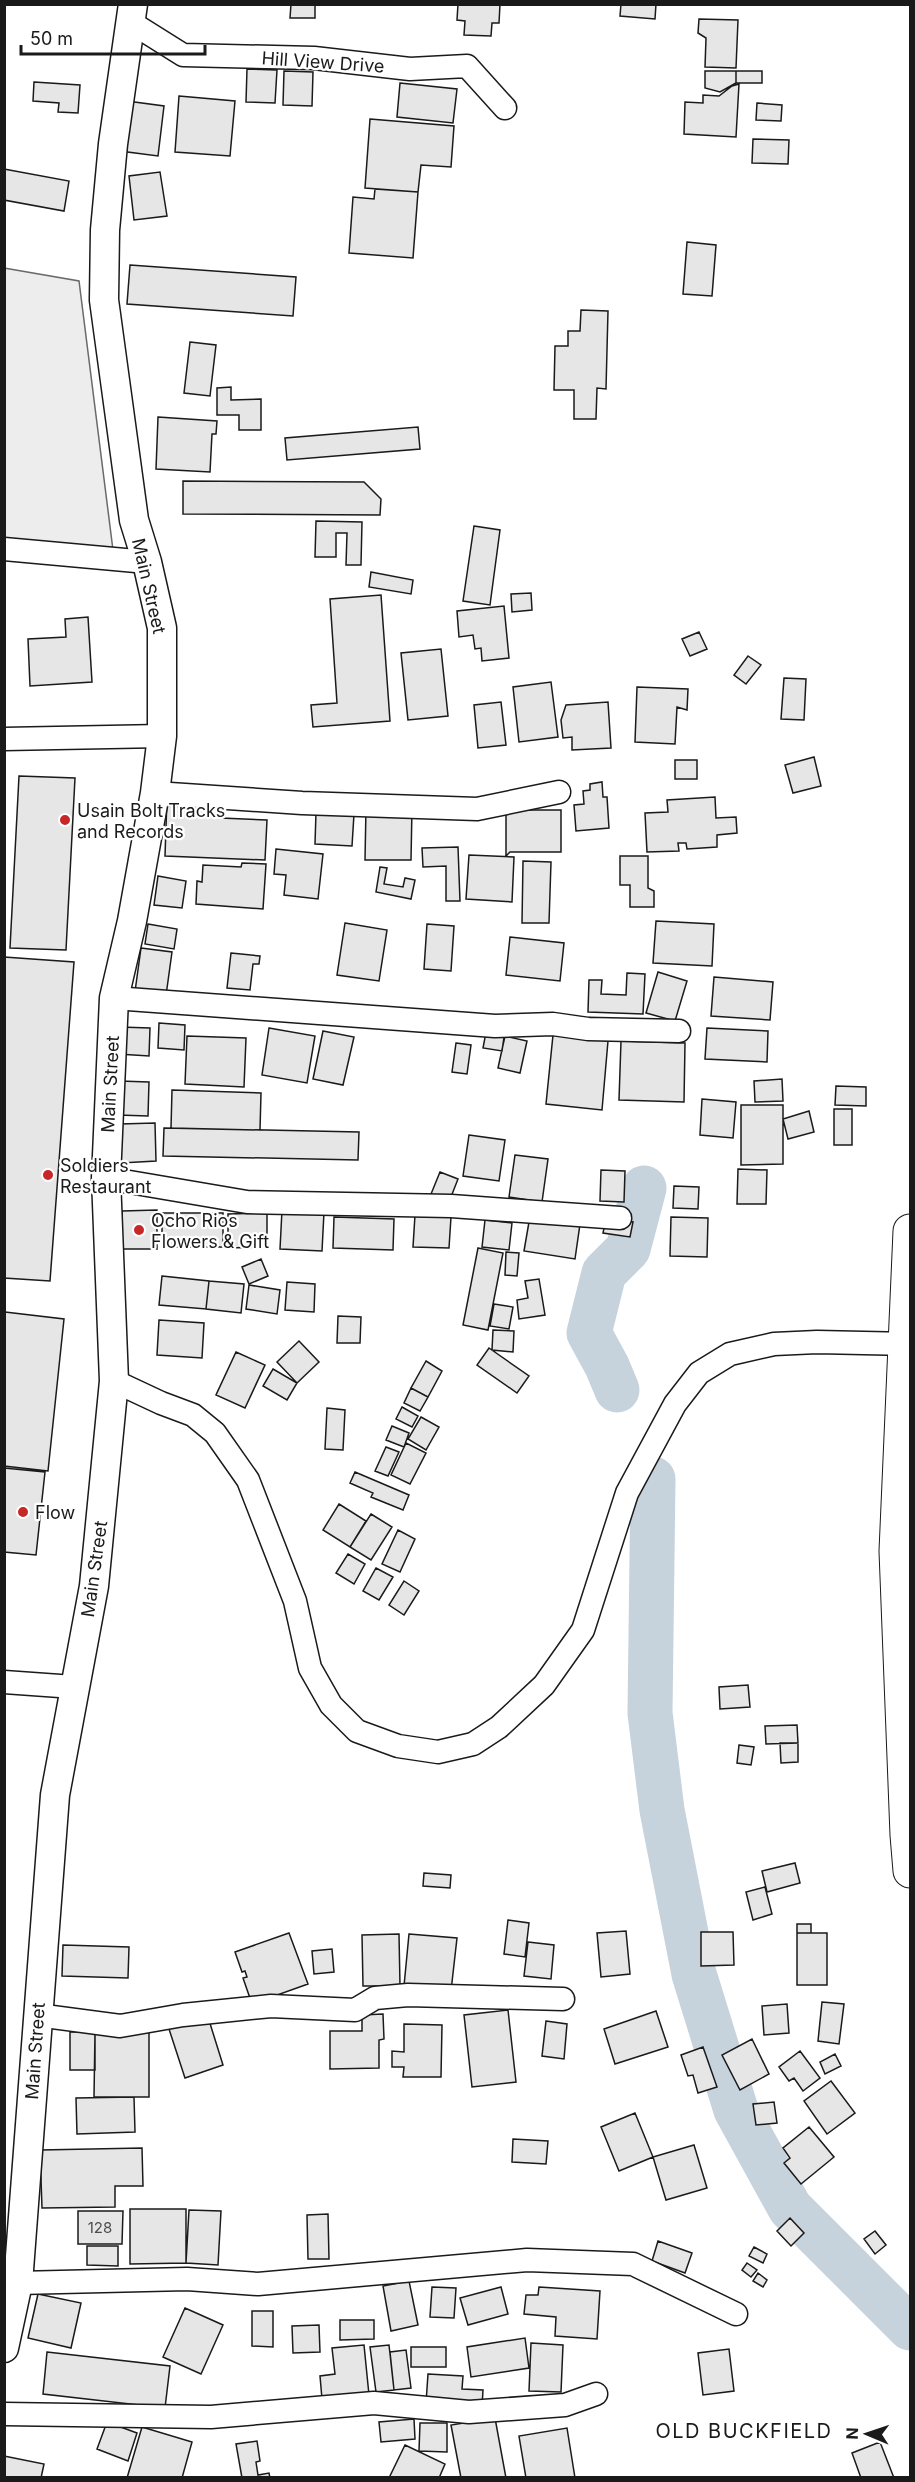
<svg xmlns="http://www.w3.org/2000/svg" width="915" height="2482" font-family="Inter,sans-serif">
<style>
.parking{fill:#ededed;stroke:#6a6a6a;stroke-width:1.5}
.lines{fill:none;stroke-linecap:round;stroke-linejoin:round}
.river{stroke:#c6d2dc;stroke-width:45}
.building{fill:#e6e6e6;stroke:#1a1a1a;stroke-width:1.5}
.minor-casing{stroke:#1a1a1a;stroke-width:25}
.tertiary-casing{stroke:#1a1a1a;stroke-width:31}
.primary-casing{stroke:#1a1a1a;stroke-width:35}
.minor{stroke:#fff;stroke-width:22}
.tertiary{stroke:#fff;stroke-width:28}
.primary{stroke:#fff;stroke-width:33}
.poi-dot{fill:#c62828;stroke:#fff;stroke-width:2}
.labels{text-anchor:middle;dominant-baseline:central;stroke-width:4.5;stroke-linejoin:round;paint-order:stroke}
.number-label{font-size:15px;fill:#4d4d4d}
.street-label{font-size:18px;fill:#1a1a1a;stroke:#fff}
.poi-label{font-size:18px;fill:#1a1a1a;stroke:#fff;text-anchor:start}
.neighbourhood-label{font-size:20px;letter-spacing:1.5px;fill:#1a1a1a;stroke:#fff}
</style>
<rect width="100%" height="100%" fill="#fff"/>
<!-- parking -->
<path class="parking" d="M4 268 79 281 114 558 5 541Z"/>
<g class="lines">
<!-- river -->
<path class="river" d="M617 1390 607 1366 589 1333 604 1273 628 1249 644 1188
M653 1479 650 1713 662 1810 694 1974 736 2110 790 2208 910 2328"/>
</g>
<!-- building -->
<path class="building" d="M291 4H315V18H290Z
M458 4H500L499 23H492L491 36 464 35 465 21 457 20Z
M621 4H656L655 19 620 16Z
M699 19 738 20 736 68 705 67 706 38 698 33Z
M247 69 277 70 275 103 246 102Z
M284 71 313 72 312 106 283 105Z
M705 71H736V83L720 92 705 88Z
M736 71H762V83H736Z
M34 82 80 85 78 113 58 112 59 103 33 101Z
M400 83 457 89 453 123 397 117Z
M739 84 736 137 684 134 685 102 703 103V95L719 96 732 86Z
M179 96 235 101 230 156 175 152Z
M127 101 164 106 158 156 120 151Z
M757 103 782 105 781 121 756 120Z
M370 119 454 126 451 167 421 165 418 192 365 188Z
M753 139 789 140 788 164 752 163Z
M4 169 69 181 64 211 4 200Z
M160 172 167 216 134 220 129 176Z
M375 189 418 192 413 258 349 253 353 197 374 199Z
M687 242 716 245 712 296 683 294Z
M130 265 296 277 293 316 127 304Z
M581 310 608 311 606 389 597 388 596 419H574V390H554L555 346H568V331H580Z
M190 342 216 345 210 396 184 393Z
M231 387V400L261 399V430H239V415H217V388Z
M158 417 217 421 216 434H212L210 472 156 469Z
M418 427 420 449 287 460 285 438Z
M183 481 364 482 381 499 380 515 183 514Z
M316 521 362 522 361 565H346L347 533H336V557H315Z
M474 526 500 530 490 605 463 601Z
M371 572 413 580 411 594 369 587Z
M531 593 532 610 512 612 511 594Z
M381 595 390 721 313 727 311 705 337 703 330 599Z
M504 606 509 658 482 661 481 648 475 649 473 635 459 637 457 611Z
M88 617 92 682 30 686 28 639 66 637 65 619Z
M699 632 707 649 690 656 682 639Z
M441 649 448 716 408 720 401 653Z
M748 656 761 665 746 684 734 675Z
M784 678 806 679 804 720 781 719Z
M551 682 558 737 519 742 513 687Z
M637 687 688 689 687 710 677 707 675 744 635 742Z
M501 702 506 745 478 748 474 705Z
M608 702 611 748 572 750V737L563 738 561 720 566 705Z
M814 757 821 786 793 793 785 765Z
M675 760H697V779H675Z
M19 776 75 778 66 950 10 948Z
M602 782 603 797H607L609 828 576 831 574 805 584 804 583 791 590 790V784Z
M715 797 716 818 736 817 737 833 717 835V847L687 849 686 843H678L679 851 647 852 645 813 668 812 667 800Z
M167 798 221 800V818L267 820 265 860 165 856Z
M366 808H412L411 860H365Z
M506 810H561V852H510L506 856Z
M316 812 354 814 352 846 315 844Z
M458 847 460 901H446V866L423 867 422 848Z
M276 849 323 854 318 899 284 895 286 875 274 874Z
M469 855 514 857 512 902 466 899Z
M620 856H648V888L654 891V907H630V885H620Z
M523 861 551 862 549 923H522Z
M242 863 266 864 263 909 196 904 197 881 202 882 203 865 241 867Z
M380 867 387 868 384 884 403 887 405 878 415 880 411 899 376 892Z
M158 876 186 881 182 908 154 905Z
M656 921 714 924 712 966 653 963Z
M345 923 387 930 379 981 337 975Z
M148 924 177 929 174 949 145 944Z
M427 924 454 926 451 971 424 969Z
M510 937 564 943 560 981 506 975Z
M141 948 172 952 164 1010 133 1006Z
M231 953 260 956 259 964H253L250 990 227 988Z
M4 957 74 962 50 1281 4 1278Z
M658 972 687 981 675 1021 646 1013Z
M627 973 645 974 643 1014 588 1012 589 980H602L601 994 626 995Z
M714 977 773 982 770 1020 711 1016Z
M159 1023 185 1025 184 1050 158 1048Z
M119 1027 150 1028 149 1056 118 1054Z
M487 1027 505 1030 502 1051 483 1048Z
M269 1028 315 1036 307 1083 262 1075Z
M707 1028 768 1031 767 1062 705 1059Z
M323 1031 354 1037 343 1085 313 1079Z
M553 1035 608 1041 602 1110 546 1104Z
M187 1036 246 1038 244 1087 185 1084Z
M505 1036 527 1041 520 1073 498 1068Z
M621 1041 685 1043 684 1102 619 1100Z
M456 1043 471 1045 467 1074 452 1072Z
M782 1079 783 1101 755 1102 754 1081Z
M119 1081 149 1082 148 1116 118 1115Z
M836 1086 866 1087V1106L835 1105Z
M172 1090 261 1093 260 1130 171 1128Z
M702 1099 736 1102 733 1138 700 1135Z
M741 1105H783V1164L741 1165Z
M834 1109H852V1145H834Z
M809 1111 814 1132 788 1139 783 1119Z
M155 1123 156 1161 121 1163 120 1124Z
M164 1128 359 1132 358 1160 163 1156Z
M469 1135 505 1140 499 1181 463 1176Z
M515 1155 548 1159 542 1202 509 1197Z
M738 1169 767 1170 766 1204H737Z
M601 1170 625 1171 624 1202 600 1201Z
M440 1172 458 1179 449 1202 431 1194Z
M674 1186 699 1187 698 1209 673 1208Z
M157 1210V1249H122V1211Z
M282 1210 324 1212 322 1251 280 1249Z
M162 1213H223V1247H162Z
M267 1213V1247L228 1248V1214Z
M415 1215 451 1217 449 1248 413 1247Z
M530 1216 580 1224 575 1259 524 1251Z
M334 1217 394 1219 393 1250 333 1248Z
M671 1217 708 1218 707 1257 670 1256Z
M606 1218 633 1222 630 1237 603 1233Z
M485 1220 512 1223 509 1250 482 1247Z
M478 1248 503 1253 488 1330 463 1325Z
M506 1252 519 1253 517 1276 505 1275Z
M261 1259 268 1276 249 1284 242 1267Z
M162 1276 209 1281 206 1309 159 1305Z
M539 1279 545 1315 519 1319 517 1300 528 1298 525 1281Z
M209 1281 244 1284 241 1313 206 1309Z
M287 1282 315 1284 314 1312 285 1310Z
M249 1285 280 1290 277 1314 246 1309Z
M494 1304 513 1307 509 1329 490 1326Z
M5 1312 64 1319 48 1471 4 1466Z
M338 1316 361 1317 360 1343H337Z
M159 1320 204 1323 202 1358 157 1355Z
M493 1330 514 1331 513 1352 492 1350Z
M299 1341 319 1362 297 1383 277 1362Z
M489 1348 529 1376 517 1393 477 1365Z
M236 1352 265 1365 245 1408 216 1395Z
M426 1361 442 1371 428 1397 411 1388Z
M273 1369 297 1383 287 1400 263 1386Z
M411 1388 428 1397 420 1411 404 1403Z
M402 1407 418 1416 412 1427 396 1419Z
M327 1408 345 1410 343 1450 325 1449Z
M421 1417 439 1427 426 1450 408 1439Z
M392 1426 409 1433 404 1447 386 1440Z
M406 1443 426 1453 410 1484 391 1475Z
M386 1447 399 1452 388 1476 375 1471Z
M4 1468 45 1472 36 1555 4 1552Z
M355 1472 409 1495 403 1510 371 1497 373 1493 350 1483Z
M339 1504 366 1521 350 1547 323 1530Z
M371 1514 392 1527 371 1560 350 1547Z
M398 1530 415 1539 400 1572 382 1564Z
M348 1554 365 1564 354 1584 336 1573Z
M376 1568 393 1577 379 1600 363 1591Z
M404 1581 419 1591 404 1615 389 1605Z
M748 1685 750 1707 720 1709 719 1687Z
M797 1725 798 1743 766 1744 765 1726Z
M780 1743H798V1762L781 1763Z
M739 1745 754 1747 751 1765 737 1763Z
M795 1863 800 1883 767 1892 762 1871Z
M424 1873 451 1875 450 1888 423 1886Z
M765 1887 772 1914 753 1920 746 1892Z
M508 1920 529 1923 525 1957 504 1954Z
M797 1924H811V1933H797Z
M626 1931 630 1974 601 1977 597 1933Z
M701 1932H733L734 1965 701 1966Z
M289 1933 308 1984 252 2004 243 1978 247 1977 245 1971 242 1972 235 1952Z
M797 1933H827V1985H797Z
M399 1934 400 1986H363L362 1935Z
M409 1934 457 1938 451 1991 404 1986Z
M528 1942 554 1945 551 1979 524 1976Z
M63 1945 129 1947 128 1978 62 1976Z
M332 1949 334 1972 314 1974 312 1951Z
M822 2002 844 2004 839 2044 818 2041Z
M787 2004 789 2033 764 2035 762 2006Z
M508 2010 516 2082 472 2087 464 2015Z
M656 2011 668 2047 615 2064 604 2029Z
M383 2014 384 2039 379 2040V2068L330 2069V2031H362V2015Z
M208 2017 223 2065 185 2078 169 2029Z
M546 2021 567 2024 564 2059 542 2056Z
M404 2024 442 2025 441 2077H403L404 2067H392V2051L404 2052Z
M70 2032H95V2070H70Z
M95 2032H149V2097H94Z
M752 2039 769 2074 740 2090 722 2055Z
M703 2047 717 2087 698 2093 693 2075 688 2076 681 2055Z
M800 2051 820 2078 803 2091 794 2078 789 2081 779 2067Z
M835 2054 841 2066 825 2074 820 2062Z
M831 2081 855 2113 827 2134 804 2101Z
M134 2097 135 2132 77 2134 76 2098Z
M774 2102 777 2123 756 2125 753 2104Z
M635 2113 653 2157 619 2171 601 2127Z
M809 2127 834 2157 801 2184 784 2163 790 2158 783 2148Z
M513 2139 548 2141 546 2164 512 2162Z
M694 2145 707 2188 666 2200 653 2157Z
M142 2148 143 2186H115V2207L42 2208 40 2150Z
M130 2209H186V2263L130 2264Z
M189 2210 221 2211 218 2265 186 2263Z
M78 2211H123L122 2244H78Z
M328 2214 329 2259H308L307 2215Z
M790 2218 804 2233 791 2246 777 2231Z
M875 2231 886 2245 875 2254 864 2239Z
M658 2241 692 2253 685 2273 652 2261Z
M87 2246H118V2266L87 2265Z
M754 2247 767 2254 763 2263 749 2256Z
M747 2263 757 2270 751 2277 742 2270Z
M758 2273 767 2280 763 2287 753 2281Z
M409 2281 418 2325 391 2331 383 2286Z
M432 2287 456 2288 454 2318 430 2317Z
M501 2287 508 2314 468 2325 460 2298Z
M539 2287 600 2291 597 2339 555 2336 556 2317 524 2314 526 2295H538Z
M38 2294 81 2303 71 2348 28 2338Z
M185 2308 223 2325 201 2374 163 2357Z
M252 2311H273V2347L252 2346Z
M340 2320H374V2339L340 2340Z
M319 2325 320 2352 293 2353 292 2326Z
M525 2338 529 2368 471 2377 467 2347Z
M531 2343 563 2345 561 2392 529 2391Z
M364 2345 369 2395 322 2399 320 2376 335 2374 332 2348Z
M389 2345 394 2390 376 2392 370 2347Z
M411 2347H446V2367H411Z
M729 2349 734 2391 703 2395 698 2353Z
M406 2350 411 2388 394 2390 390 2352Z
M47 2352 170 2366 165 2408 43 2394Z
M428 2374 463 2376 462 2389 483 2390 482 2407 426 2403Z
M495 2418 506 2478H461L451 2425Z
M414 2419 415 2439 381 2442 379 2422Z
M107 2422 137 2433 128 2461 97 2449Z
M420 2423H447V2452L419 2451Z
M142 2427 192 2442 182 2478H127Z
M567 2428 575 2478H526L519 2436Z
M257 2441 260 2461 256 2462 258 2475 269 2473 270 2478H242L236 2444Z
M880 2442 894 2478H861L852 2453Z
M405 2445 445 2464 439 2478H389Z
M4 2456 44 2464 41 2478H4Z"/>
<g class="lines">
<defs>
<path id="minor" d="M132 23 183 55 314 58 410 69 467 66 505 108
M4 549 147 562
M4 739 162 736
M155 793 302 803 477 809 559 792
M114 998 495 1026 553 1024 588 1029 679 1031
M106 1178 247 1202 451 1206 620 1218
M114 1381 161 1403 193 1415 215 1433 248 1480 295 1601 310 1668 331 1705 357 1731 398 1746 438 1752 473 1744 499 1727 544 1685 583 1630 627 1493 675 1404 699 1373 730 1354 774 1344 817 1342 910 1344
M4 1682 74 1687
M37 2015 120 2026 183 2015 271 2006 355 2010 375 1998 408 1995 563 1999
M18 2283 187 2279 258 2284 527 2260 633 2264 736 2314
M4 2414 211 2417 374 2403 469 2412 565 2405 596 2394"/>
<path id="tertiary" d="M4 2348 18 2283 55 1795 94 1586 114 1381 106 1178 114 998 132 921 155 793 162 736V628L147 562 134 520 104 300 105 230 113 144 133 4"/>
<path id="primary" d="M910 1231 896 1551 907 1835 910 1871"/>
</defs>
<!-- minor casing -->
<use href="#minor" class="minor-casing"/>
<!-- tertiary casing -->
<use href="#tertiary" class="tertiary-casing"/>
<!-- primary casing -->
<use href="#primary" class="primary-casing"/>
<!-- minor -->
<use href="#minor" class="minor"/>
<!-- tertiary -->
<use href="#tertiary" class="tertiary"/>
<!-- primary -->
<use href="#primary" class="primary"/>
</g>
<!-- markers -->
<g class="poi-dot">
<circle cx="65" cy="820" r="6"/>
<circle cx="48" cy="1175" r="6"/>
<circle cx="139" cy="1230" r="6"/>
<circle cx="23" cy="1512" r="6"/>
</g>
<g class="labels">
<!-- number labels -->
<g class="number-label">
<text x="100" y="2227">128</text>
</g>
<!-- street labels -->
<g class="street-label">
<text transform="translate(323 62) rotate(4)">Hill View Drive</text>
<text transform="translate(149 586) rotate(77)">Main Street</text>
<text transform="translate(110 1084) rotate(-87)">Main Street</text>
<text transform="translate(94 1569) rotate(-82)">Main Street</text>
<text transform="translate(35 2051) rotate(-86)">Main Street</text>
</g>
<!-- poi labels -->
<g class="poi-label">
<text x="77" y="810">Usain Bolt Tracks<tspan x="77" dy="21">and Records</tspan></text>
<text x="60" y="1165">Soldiers<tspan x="60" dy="21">Restaurant</tspan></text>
<text x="151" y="1220">Ocho Rios<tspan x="151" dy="21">Flowers &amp; Gift</tspan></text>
<text x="35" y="1512">Flow</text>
</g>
<!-- neighbourhood labels -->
<g class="neighbourhood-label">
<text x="744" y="2431">OLD BUCKFIELD</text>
</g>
</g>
<!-- border -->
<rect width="915" height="2482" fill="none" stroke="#1a1a1a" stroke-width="12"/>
<!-- north arrow -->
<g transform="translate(867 2434) rotate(272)" stroke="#ffffff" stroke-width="4.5" paint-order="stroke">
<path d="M0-4.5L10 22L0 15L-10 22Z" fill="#1a1a1a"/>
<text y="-9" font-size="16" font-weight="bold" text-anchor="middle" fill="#1a1a1a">N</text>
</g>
<!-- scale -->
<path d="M21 45v9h184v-9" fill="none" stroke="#1a1a1a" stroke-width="3"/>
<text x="30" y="45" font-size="18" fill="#1a1a1a" stroke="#ffffff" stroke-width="4.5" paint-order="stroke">50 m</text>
</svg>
